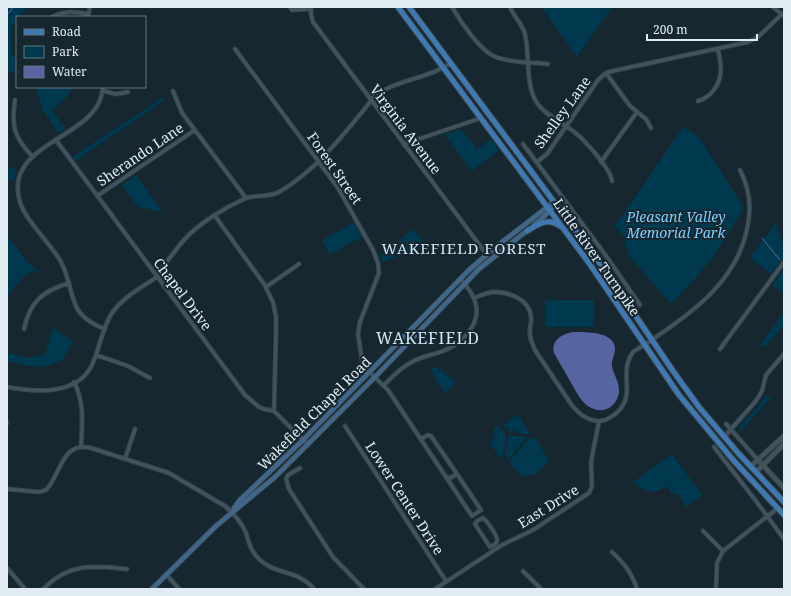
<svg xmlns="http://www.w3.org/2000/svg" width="791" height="596" font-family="'Noto Serif',serif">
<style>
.green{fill:#00384e}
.water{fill:#5764a2}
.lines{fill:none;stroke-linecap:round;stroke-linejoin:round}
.stream{stroke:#5764a2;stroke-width:1}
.minor-casing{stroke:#38454c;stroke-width:5}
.tertiary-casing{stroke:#38454c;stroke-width:6}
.secondary-casing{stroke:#38454c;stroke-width:6}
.primary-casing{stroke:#38454c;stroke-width:7}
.minor{stroke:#41545e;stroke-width:3}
.tertiary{stroke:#41545e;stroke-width:4}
.secondary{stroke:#416688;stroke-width:4.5}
.primary{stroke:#4079b1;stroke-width:5}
.labels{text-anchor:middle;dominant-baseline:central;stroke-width:4;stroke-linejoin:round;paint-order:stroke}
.street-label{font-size:14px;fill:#e1ecf2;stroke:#162730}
.park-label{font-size:14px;font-style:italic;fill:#7bd1fc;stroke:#162730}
.neighbourhood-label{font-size:15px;letter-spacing:1px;fill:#d1e7f3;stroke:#162730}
.quarter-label{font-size:16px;letter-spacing:1px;fill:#d1e7f3;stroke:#162730}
</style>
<rect width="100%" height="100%" fill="#162730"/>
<!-- green -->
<path class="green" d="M7 7H28L19 17H17V20L11 28 12 54 17 58V75L10 71 7 73Z
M541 7H612L577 57Z
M36 87H73C68 97 62 103 52 109L65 129 58 133 43 110Z
M162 98 164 101 75 161 72 157Z
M683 127 700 138 744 208 713 257 699 274 671 304 629 256 623 235 614 227Z
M461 129 477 149 491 139 499 150 472 171 444 134Z
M7 166 17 170 14 181 7 180Z
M136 175 163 212 138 207 122 185Z
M354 222 362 237 329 255 322 240Z
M776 222 782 240 784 242V257L771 274 750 258Z
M414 229 426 247 382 262 380 255Z
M7 235 28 263 39 271 41 275 34 270C23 277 13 286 7 298Z
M784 269V293L772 285Z
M545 300H594V327H545Z
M784 312V326L764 347 760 345Z
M53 328 73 342 62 360 51 365 40 367 29 366 7 361V352L26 358 45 354Z
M434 367H436L456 382 445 394 430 369Z
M766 395 771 398 739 433V427L759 405Z
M518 415 530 434 529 435 517 433 518 431 514 430V432L507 431 504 426V424Z
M498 425 506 436 503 456 500 458 489 442 495 438 494 435V428Z
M509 435 526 437V438L508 459 505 455Z
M530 438 536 439 548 459 547 463 535 474 524 476 516 471 509 461Z
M672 454 702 495 686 507C680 501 682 492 671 493L668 486C652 495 648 493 633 482Z"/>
<!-- water -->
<path class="water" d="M573 332C585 332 615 331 615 349 615 355 611 360 612 367 614 375 619 382 619 390 619 403 607 414 594 409 587 407 582 401 578 395L554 353C551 340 562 334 573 332Z"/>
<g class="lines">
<!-- stream -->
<path class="stream" d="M7 14 11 11 12 7
M762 238 780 260"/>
<defs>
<path id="minor" d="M290 7 292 10 311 9
M311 7V14L313 22 487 255
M452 7C460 21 481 52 496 57 510 63 532 62 548 64
M510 7C514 17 522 23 525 34 530 55 525 85 537 103 545 115 561 122 573 131 583 138 611 169 612 181
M773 7 784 16
M52 17C64 10 75 12 88 14
M88 17 90 7
M235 49 338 188 373 250 378 263 379 273 360 322 358 334 363 366 388 390 472 516 481 510 457 474
M606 73 630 106 646 119 651 128
M103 87C102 97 98 107 91 114 66 142 5 153 20 202 26 222 50 242 61 262 77 293 65 314 105 329
M103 91 116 94 128 92
M173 91 182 113 246 198
M370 99C395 79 426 80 451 63
M15 100C11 126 14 137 32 156
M698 101C705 99 709 96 713 91 724 78 721 64 718 49
M56 140 245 395 259 407 264 409 274 411 308 445
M523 144 604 253 640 305
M404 145 410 142 481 118
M537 162 547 154 598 80 606 73 617 70 748 42 758 37 782 14
M601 162 637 112
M97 196 195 130
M215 216 264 284 273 302 276 317V333L274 411
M156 276C166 264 174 251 184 240 198 224 224 208 244 199 255 194 268 198 279 192 317 170 344 134 371 101
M266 287 299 264
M474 298C480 296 486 293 492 292 507 291 530 299 531 317 532 321 530 325 530 329 529 337 532 343 535 350L571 404C578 413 587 421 599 421 605 421 610 418 614 415 639 396 617 374 633 352 640 347 648 343 656 337 696 310 737 279 747 229 752 208 750 189 740 170
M24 329C30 301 43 291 69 283
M720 349 784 262
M96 355 128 366 150 378
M74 382C85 403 82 424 81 447
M384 385C392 377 401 367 412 362 422 356 433 355 443 351 462 344 480 325 476 305 474 295 467 286 460 279
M7 387C35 392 77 396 92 365 100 348 102 328 112 313 122 298 142 287 157 277
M7 423V422
M726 424 758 460
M345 426 446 581
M724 437 756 401 762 391 766 375 784 354
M421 439 428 435 431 436 457 474 450 478 446 477
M714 447 756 501 784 539
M125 459 135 429
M300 468 288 475 286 479 289 489 333 557 364 589
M7 489 39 492 46 490C61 475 61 441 91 448L169 473 225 506C233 513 242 523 246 533 249 543 251 552 260 560 276 575 299 570 314 589
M483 518C487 521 498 536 497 541 497 544 493 545 490 547L475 524 477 521Z
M703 531 723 551
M612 552C624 563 632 573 637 589
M7 568 25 589
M523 571 541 589
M166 574 179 589
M43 589C70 562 93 566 127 569
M435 589 502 545 533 530 589 493 592 486 591 462 599 421
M716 589 717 563 723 551 778 508"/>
<path id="tertiary" d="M758 460 784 488
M751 466 784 436
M756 472 784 444"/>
<path id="secondary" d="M534 225 550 211 556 203
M234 508 239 501 303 440 469 270 497 246 550 205
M152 589 216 526 275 477 375 377 479 269 529 229"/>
<path id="primary" d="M398 7 589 263 679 395 734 461 784 515
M409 7 604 269 673 371 699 407 739 454 784 502
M527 231C538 224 548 217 560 226"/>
</defs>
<!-- minor casing -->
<use href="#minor" class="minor-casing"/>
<!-- tertiary casing -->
<use href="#tertiary" class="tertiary-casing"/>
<!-- secondary casing -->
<use href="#secondary" class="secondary-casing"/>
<!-- primary casing -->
<use href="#primary" class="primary-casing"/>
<!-- minor -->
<use href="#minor" class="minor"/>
<!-- tertiary -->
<use href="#tertiary" class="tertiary"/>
<!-- secondary -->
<use href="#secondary" class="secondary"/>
<!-- primary -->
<use href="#primary" class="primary"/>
</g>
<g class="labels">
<!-- street labels -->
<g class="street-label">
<text transform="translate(562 112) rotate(-54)">Shelley Lane</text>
<text transform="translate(406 129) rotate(53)">Virginia Avenue</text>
<text transform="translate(140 154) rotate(-34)">Sherando Lane</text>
<text transform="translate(335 168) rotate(55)">Forest Street</text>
<text transform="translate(597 257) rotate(55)">Little River Turnpike</text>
<text transform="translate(183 294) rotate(53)">Chapel Drive</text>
<text transform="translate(314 413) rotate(-45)">Wakefield Chapel Road</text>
<text transform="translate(405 498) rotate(57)">Lower Center Drive</text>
<text transform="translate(548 506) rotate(-32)">East Drive</text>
</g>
<!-- park labels -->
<g class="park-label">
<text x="676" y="216">Pleasant Valley<tspan x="676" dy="16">Memorial Park</tspan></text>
</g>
<!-- neighbourhood labels -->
<g class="neighbourhood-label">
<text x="464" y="248">WAKEFIELD FOREST</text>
</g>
<!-- quarter labels -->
<g class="quarter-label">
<text x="428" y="338">WAKEFIELD</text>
</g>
</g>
<!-- border -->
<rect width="791" height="596" fill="none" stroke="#e1ecf2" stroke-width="16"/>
<!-- legend -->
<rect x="16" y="16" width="130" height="72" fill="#162730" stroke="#67767e"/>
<rect x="24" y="29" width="20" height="6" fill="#4079b1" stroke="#67767e"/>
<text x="52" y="36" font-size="12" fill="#e1ecf2">Road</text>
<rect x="24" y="46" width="20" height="12" fill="#00384e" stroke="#67767e"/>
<text x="52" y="56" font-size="12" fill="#e1ecf2">Park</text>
<rect x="24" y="66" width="20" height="12" fill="#5764a2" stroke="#67767e"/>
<text x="52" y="76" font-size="12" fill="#e1ecf2">Water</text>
<!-- scale -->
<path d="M647 34v6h110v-6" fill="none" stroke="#e1ecf2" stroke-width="2"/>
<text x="653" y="34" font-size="12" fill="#e1ecf2" stroke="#162730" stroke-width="3" paint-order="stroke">200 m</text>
</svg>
